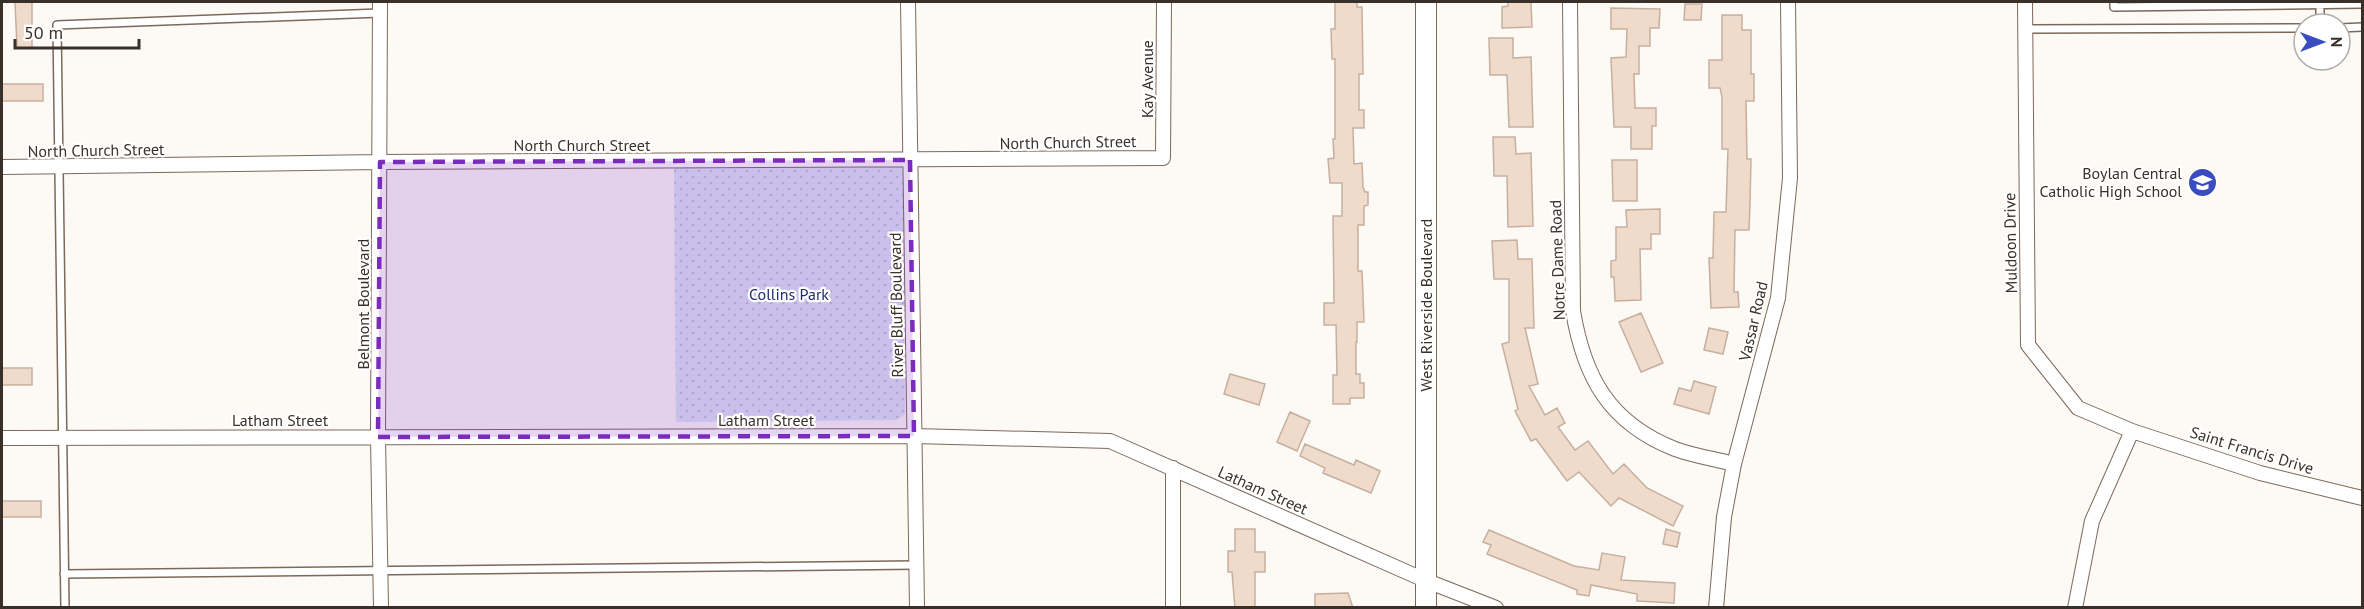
<svg xmlns="http://www.w3.org/2000/svg" width="2364" height="609" font-family="'PT Sans',sans-serif">
<style>
.park{fill:url(#park-dots)}
.building{fill:#f0dac9;stroke:#c5b0a0;stroke-width:1.5}
.lines{fill:none;stroke-linecap:round;stroke-linejoin:round}
.lane-casing{stroke:#7c695a;stroke-width:10}
.street-casing{stroke:#7c695a;stroke-width:16}
.primary-casing{stroke:#7c695a;stroke-width:22}
.lane{stroke:#fff;stroke-width:7}
.street{stroke:#fff;stroke-width:14}
.primary{stroke:#fff;stroke-width:20}
.marked{fill:#7b2cbf;fill-opacity:0.2;stroke:#7b2cbf;stroke-width:4.5;stroke-dasharray:12 8;stroke-linejoin:round}
.labels{text-anchor:middle;dominant-baseline:central;stroke-width:4.5;stroke-linejoin:round;paint-order:stroke}
.street-label{font-size:16px;fill:#39302a;stroke:#fff}
.poi-label{font-size:16px;fill:#39302a;stroke:#fff;text-anchor:end}
.park-label{font-size:16px;fill:#1e2a6c;stroke:#fff}
</style>
<defs>
<pattern id="park-dots" width="8" height="8" patternUnits="userSpaceOnUse" patternTransform="scale(1.5)"><rect width="8" height="8" fill="#dee5f8"/><path d="M2 2h.1M6 6h.1" fill="none" stroke="#bfc5d5" stroke-width="1.8" stroke-linecap="round"/></pattern>
</defs>
<rect width="100%" height="100%" fill="#fdf9f5"/>
<!-- park -->
<path class="park" d="M674 164 896 165 901 168 903 174 905 414 896 420 676 422Z"/>
<!-- building -->
<path class="building" d="M15 2H32V48H17Z
M1335 2H1357V7H1362L1363 74H1359V110H1364V128H1353L1354 164 1362 163 1363 187 1365 192H1368V205L1364 206V225H1358V271H1362L1364 322H1357V342H1356V374H1360V383H1364V398H1350V404H1333V375H1337L1336 325H1324V303H1334L1333 216H1342V183H1330L1328 159 1334 158 1333 139H1335V59H1332L1331 29H1335Z
M1508 2H1531L1532 27 1502 28V7L1508 6Z
M1685 4H1702L1701 20H1684Z
M1611 8 1660 9 1659 28H1650V46H1639V74H1634L1635 108H1656V126H1652V149H1631V127H1614L1611 58 1626 57 1627 29H1611Z
M1722 15H1742V30H1751V74H1754V101H1746L1747 159H1751L1750 204 1749 230H1735L1734 292H1738L1739 307 1711 308 1709 258H1713L1714 212H1726L1728 149H1722V97L1720 88H1709V60H1722Z
M1489 38H1513V58L1531 57 1533 127H1509L1507 75H1490Z
M2 84H43V101H2Z
M1493 137H1515L1516 154 1531 153 1533 226 1508 227 1507 176H1494Z
M1612 160H1637V201H1613Z
M1660 209V234H1651V249H1640L1641 300 1615 301 1614 277H1611V261L1616 260V227H1627L1626 210Z
M1517 240 1518 259H1532L1534 328H1525L1538 384 1529 386 1545 415 1557 408 1565 423 1558 427 1575 450 1588 441 1613 474 1624 464 1647 488 1683 506 1673 526 1619 498 1611 506 1579 472 1567 481 1536 439 1531 441 1515 411 1518 409 1502 344 1509 342V279H1494L1492 241Z
M1641 313 1663 363 1641 372 1619 322Z
M1709 328 1728 332 1723 354 1704 350Z
M2 368H32V385H2Z
M1230 374 1265 384 1259 405 1224 394Z
M1694 381 1716 387 1709 414 1674 404 1679 388 1691 391Z
M1290 412 1310 421 1297 451 1277 442Z
M1305 444 1354 465 1356 460 1380 471 1371 493 1323 473 1325 468 1300 456Z
M2 501H41V517H2Z
M1235 529H1255V552H1265V572H1255V608H1235L1232 572H1228V551H1235Z
M1666 529 1680 533 1677 547 1663 544Z
M1489 530 1574 566 1599 570 1602 553 1625 557 1621 580 1675 583 1674 603 1637 601V594L1591 585 1589 596 1577 594V590L1487 554 1491 545 1483 542Z
M1348 593 1353 608H1315V594Z"/>
<g class="lines">
<defs>
<path id="lane" d="M2114 2V7L2362 4
M2320 5V24
M2340 28 2362 27
M2025 29 2304 28
M2321 60V61
M64 574 916 565
M65 608 57 25 380 13"/>
<path id="street" d="M380 2 378 437 381 608
M908 2 917 608
M1570 2 1573 311C1584 377 1609 423 1675 449 1694 456 1715 459 1734 464
M2025 2 2028 345 2078 408 2132 431 2260 473 2362 498
M2 167 380 162 1163 158 1164 2
M2 438 914 436 1110 441 1427 581 1496 608
M1173 468V608
M1716 608 1724 517 1734 464 1778 298 1790 178 1788 2
M2075 608 2092 521 2132 431"/>
<path id="primary" d="M1426 608V2"/>
</defs>
<!-- lane casing -->
<use href="#lane" class="lane-casing"/>
<!-- street casing -->
<use href="#street" class="street-casing"/>
<!-- primary casing -->
<use href="#primary" class="primary-casing"/>
<!-- lane -->
<use href="#lane" class="lane"/>
<!-- street -->
<use href="#street" class="street"/>
<!-- primary -->
<use href="#primary" class="primary"/>
</g>
<!-- marked area -->
<path class="marked" d="M910 160 914 436 378 437 380 162Z"/>
<!-- icons -->
<defs>
<symbol id="school-disc" viewBox="-11 -11 22 22"><circle r="9.5" fill="#3a4dc0" stroke="#fff"/><path d="M0-5L7-2L0 1L-7-2ZM-4 1L0 2.5L4 1V4Q0 6-4 4Z" fill="#fff"/></symbol>
</defs>
<g fill-rule="evenodd">
<use href="#school-disc" x="2186" y="166" width="33" height="33"/>
</g>
<g class="labels">
<!-- street labels -->
<g class="street-label">
<text transform="translate(1147 79) rotate(-90)">Kay Avenue</text>
<text transform="translate(1068 142) rotate(-1)">North Church Street</text>
<text x="582" y="145">North Church Street</text>
<text transform="translate(96 150) rotate(-1)">North Church Street</text>
<text transform="translate(2010 243) rotate(-91)">Muldoon Drive</text>
<text transform="translate(1557 260) rotate(-92)">Notre Dame Road</text>
<text transform="translate(363 304) rotate(-90)">Belmont Boulevard</text>
<text transform="translate(896 305) rotate(-91)">River Bluff Boulevard</text>
<text transform="translate(1426 305) rotate(-90)">West Riverside Boulevard</text>
<text transform="translate(1753 321) rotate(-77)">Vassar Road</text>
<text x="280" y="420">Latham Street</text>
<text x="766" y="420">Latham Street</text>
<text transform="translate(2252 450) rotate(17)">Saint Francis Drive</text>
<text transform="translate(1263 490) rotate(24)">Latham Street</text>
</g>
<!-- poi labels -->
<g class="poi-label">
<text x="2182" y="173">Boylan Central<tspan x="2182" dy="18">Catholic High School</tspan></text>
</g>
<!-- park labels -->
<g class="park-label">
<text x="789" y="294">Collins Park</text>
</g>
</g>
<!-- border -->
<rect width="2364" height="609" fill="none" stroke="#39302a" stroke-width="6"/>
<!-- north arrow -->
<g transform="translate(2322 42) rotate(90)"><circle r="28" fill="#ffffff" stroke="#b0acaa" stroke-width="1.5"/>
<path d="M0-4.5L10 22L0 15L-10 22Z" fill="#3a4dc0"/>
<text y="-9" font-size="16" font-weight="bold" text-anchor="middle" fill="#39302a">N</text>
</g>
<!-- scale -->
<path d="M15 39v9h124v-9" fill="none" stroke="#39302a" stroke-width="3"/>
<text x="24" y="39" font-size="18" fill="#39302a" stroke="#ffffff" stroke-width="4.5" paint-order="stroke">50 m</text>
</svg>
